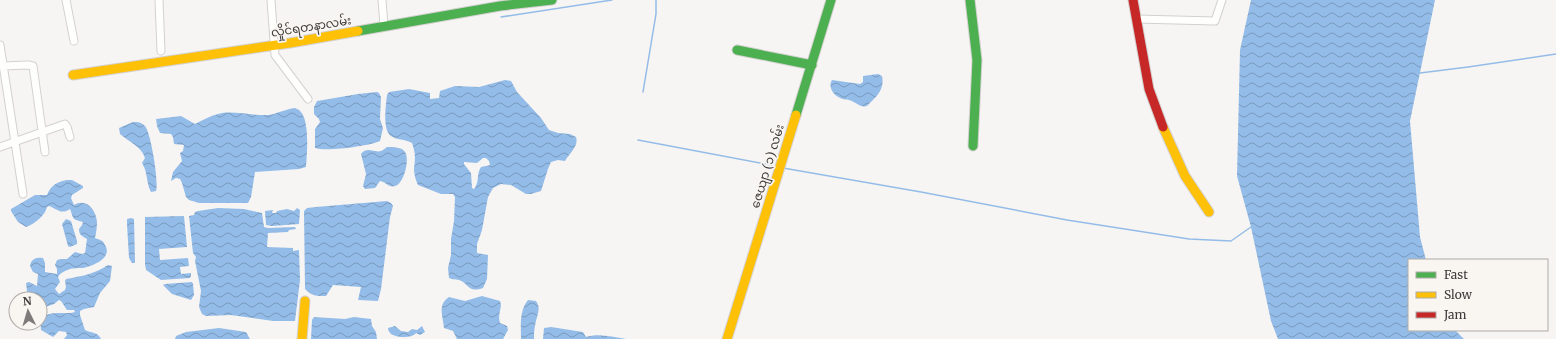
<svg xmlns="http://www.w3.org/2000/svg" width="1556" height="339" font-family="Merriweather,'Noto Sans Myanmar',serif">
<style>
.water{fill:url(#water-waves);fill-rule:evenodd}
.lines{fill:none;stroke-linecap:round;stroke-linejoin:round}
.stream{stroke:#94bce8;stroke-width:1.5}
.street-casing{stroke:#d3d1d0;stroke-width:9}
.fast-casing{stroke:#d3d1d0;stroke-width:11}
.slow-casing{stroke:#d3d1d0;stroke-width:11}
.jam-casing{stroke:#d3d1d0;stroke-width:11}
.street{stroke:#fefefd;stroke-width:7}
.fast{stroke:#4caf50;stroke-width:9}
.slow{stroke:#ffc107;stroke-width:9}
.jam{stroke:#c62828;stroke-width:9}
.labels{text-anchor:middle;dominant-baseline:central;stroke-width:3.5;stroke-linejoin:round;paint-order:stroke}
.street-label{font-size:12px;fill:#3d3b3a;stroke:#f9f5f1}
</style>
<defs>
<pattern id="water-waves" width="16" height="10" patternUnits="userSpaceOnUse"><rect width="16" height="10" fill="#94bce8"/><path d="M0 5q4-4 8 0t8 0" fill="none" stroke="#7a9abd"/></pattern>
</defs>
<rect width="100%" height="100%" fill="#f7f5f3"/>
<!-- water -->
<path class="water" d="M1251 0H1435L1410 121 1420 237 1426 260H1409V330H1455L1464 339H1278L1271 321 1251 227 1237 176 1240 50Z
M878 74 882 76C885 90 876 97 867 106 860 108 856 102 849 100 847 99 845 100 843 99 835 97 827 88 832 80L860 84 863 82V76Z
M505 80 511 81 517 92 541 118 549 130 558 133 570 134 576 137C579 146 570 153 565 161L558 160 551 162 548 169 541 191 531 194H526L511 185 501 184 493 188 488 197 482 230 477 244V253L488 255 487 279 483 288C467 293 470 284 459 280 455 279 453 280 449 278L448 268 451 255V239L454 221 455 197 453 194H441L418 185C416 181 414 174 414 169 415 159 416 154 412 143 405 139 396 140 391 136 382 130 386 104 387 95L389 92 409 89 430 93V99L439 98 440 91 455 86 479 87ZM483 158H486L489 161 490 165 481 167C476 174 480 182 474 189L472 188 471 173 464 164V162L477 163Z
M377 92 379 93 381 97 380 119 383 128 380 141C369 146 326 152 315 148V129L320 122 319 119 314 114V107L317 101 358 94Z
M295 108C295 108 300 110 300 111 310 120 307 154 306 167L299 169 255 172 251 197 248 203H199L189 200 186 197 182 183 180 179 176 178 171 181 173 172 182 161 180 153 183 151 184 145 174 144 173 137 171 134 160 133 157 126 156 119 181 116 195 124C203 120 210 116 218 114 232 110 252 116 268 115 277 114 285 109 295 108Z
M133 122C138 122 141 122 145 126 151 133 159 183 156 191L151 192C146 183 148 172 142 163L145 158C141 146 129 142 120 134L119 128Z
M387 147C393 147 402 147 405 152 410 159 404 184 395 186 389 188 386 182 380 181L375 188 365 189 363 186 366 174 361 154C367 146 374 153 381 151 384 150 385 148 387 147Z
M67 180H72L83 186V188L72 195 71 198 74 205C86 198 96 209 97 222 97 228 96 233 95 238 100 240 103 240 105 245 113 258 93 266 83 268 79 268 74 268 70 269 65 271 60 273 58 277L60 282 55 289 59 294 65 290 66 287 65 281 66 279C82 276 95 274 108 265L112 266 110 281 100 293 94 307 84 309 80 311V315L85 330C91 333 98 332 101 339H64L67 335 66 332 59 331 53 337 41 330C38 306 64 316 75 312L74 310H67L61 301 59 300 54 304 40 309V299H28L26 283 29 282 37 286 38 274 33 272 30 266C31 259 36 257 43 258L45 263V272L57 274V269L55 265 57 260 61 259H67L75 252 82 254 85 253 87 239C82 236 79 235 79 229L82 225 83 222C71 219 74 219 70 209 61 215 57 209 49 206L47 207C45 216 34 224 26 227L18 222 11 211V209L35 195H47C51 185 57 182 67 180Z
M387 201 391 203 393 206 390 217 381 289 378 301 358 300 361 287 333 285 326 296C317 296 311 296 305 289L304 211 307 208 316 207Z
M218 208 244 209 262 213 264 227 268 228 295 227 296 229 289 230 288 232 268 233 267 247 293 248V251L299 250 300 280 295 321H273L231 315 206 316 202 314 199 307 201 291 195 261 196 257 193 253 189 216 194 215 195 212 198 211Z
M297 208 300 210 299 224 272 226 266 225 265 211 273 210 272 213H276L277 211 287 209 294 211Z
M184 216 187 247 159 249 160 260 188 258 189 266 180 267 181 274 191 273V276L190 278 161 280 146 270 145 264V217Z
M131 218 134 219 135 261V263H132L129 258 127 224V219Z
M66 219 71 221 77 241V244L70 247 68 246 62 224Z
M192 282 193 284 194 295 191 300 172 294 163 285 165 284Z
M482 296 500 301C503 308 497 313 500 323L507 326 508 330 503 339H457L453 331 444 328C443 316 437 305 449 297L465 301Z
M528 300 536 301C542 309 536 317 535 326 534 330 534 335 534 339H521C521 326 519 311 528 300Z
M314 317 345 319 354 317 371 319 372 326 376 332 377 339H311L312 320Z
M395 326 401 331 408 332 412 329 417 330 422 326 425 332 420 335 416 333C412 339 388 339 388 328Z
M551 327 583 332 586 337C599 333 612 337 626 339H543L544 328Z
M219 328 246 332 250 339H175L176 336 186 332Z"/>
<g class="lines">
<!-- stream -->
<path class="stream" d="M501 17 612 0
M1420 73 1468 67 1556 54
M643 92 656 14V0
M638 140 776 166
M783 168 921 192 1067 220 1189 239 1231 241 1251 227"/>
<defs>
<path id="street" d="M66 0 74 41
M159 0 161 51
M271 0 275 55 308 99
M382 0 384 26
M1136 19 1215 21 1222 0
M0 45 23 194
M3 66 28 65 33 66 45 152
M0 147 65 124 67 127 70 137"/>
<path id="fast" d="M970 0 977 60 973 146
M358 31 500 6 552 0
M737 50 812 65
M796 115 831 0"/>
<path id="slow" d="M73 75 290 43 358 31
M1163 127 1185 176 1209 212
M302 339 305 301
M727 339 796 115"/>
<path id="jam" d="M1133 0 1149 89 1163 127"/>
</defs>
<!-- street casing -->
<use href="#street" class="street-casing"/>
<!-- fast casing -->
<use href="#fast" class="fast-casing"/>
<!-- slow casing -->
<use href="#slow" class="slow-casing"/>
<!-- jam casing -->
<use href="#jam" class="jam-casing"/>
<!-- street -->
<use href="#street" class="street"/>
<!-- fast -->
<use href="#fast" class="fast"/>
<!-- slow -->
<use href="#slow" class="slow"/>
<!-- jam -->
<use href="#jam" class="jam"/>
</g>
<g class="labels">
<!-- street labels -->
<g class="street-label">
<text transform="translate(311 26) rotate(-9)">လှိုင်ရတနာလမ်း</text>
<text transform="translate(767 166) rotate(-73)">ဇေယျာ (၁) လမ်း</text>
</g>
</g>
<!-- legend -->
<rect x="1408" y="259" width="140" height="72" fill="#f9f5f1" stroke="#aeaba8"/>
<rect x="1416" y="272" width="20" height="6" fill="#4caf50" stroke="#aeaba8"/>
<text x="1444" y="279" font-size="12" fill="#3d3b3a">Fast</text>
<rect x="1416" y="292" width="20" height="6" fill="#ffc107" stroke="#aeaba8"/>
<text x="1444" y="299" font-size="12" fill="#3d3b3a">Slow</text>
<rect x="1416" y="312" width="20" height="6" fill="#c62828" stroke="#aeaba8"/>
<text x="1444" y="319" font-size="12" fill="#3d3b3a">Jam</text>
<!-- north arrow -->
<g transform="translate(28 311) rotate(355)"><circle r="19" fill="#f9f5f1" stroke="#aeaba8"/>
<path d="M0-3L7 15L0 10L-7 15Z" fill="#7e7c7b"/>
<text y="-6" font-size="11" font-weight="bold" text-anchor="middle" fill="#3d3b3a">N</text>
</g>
</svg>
